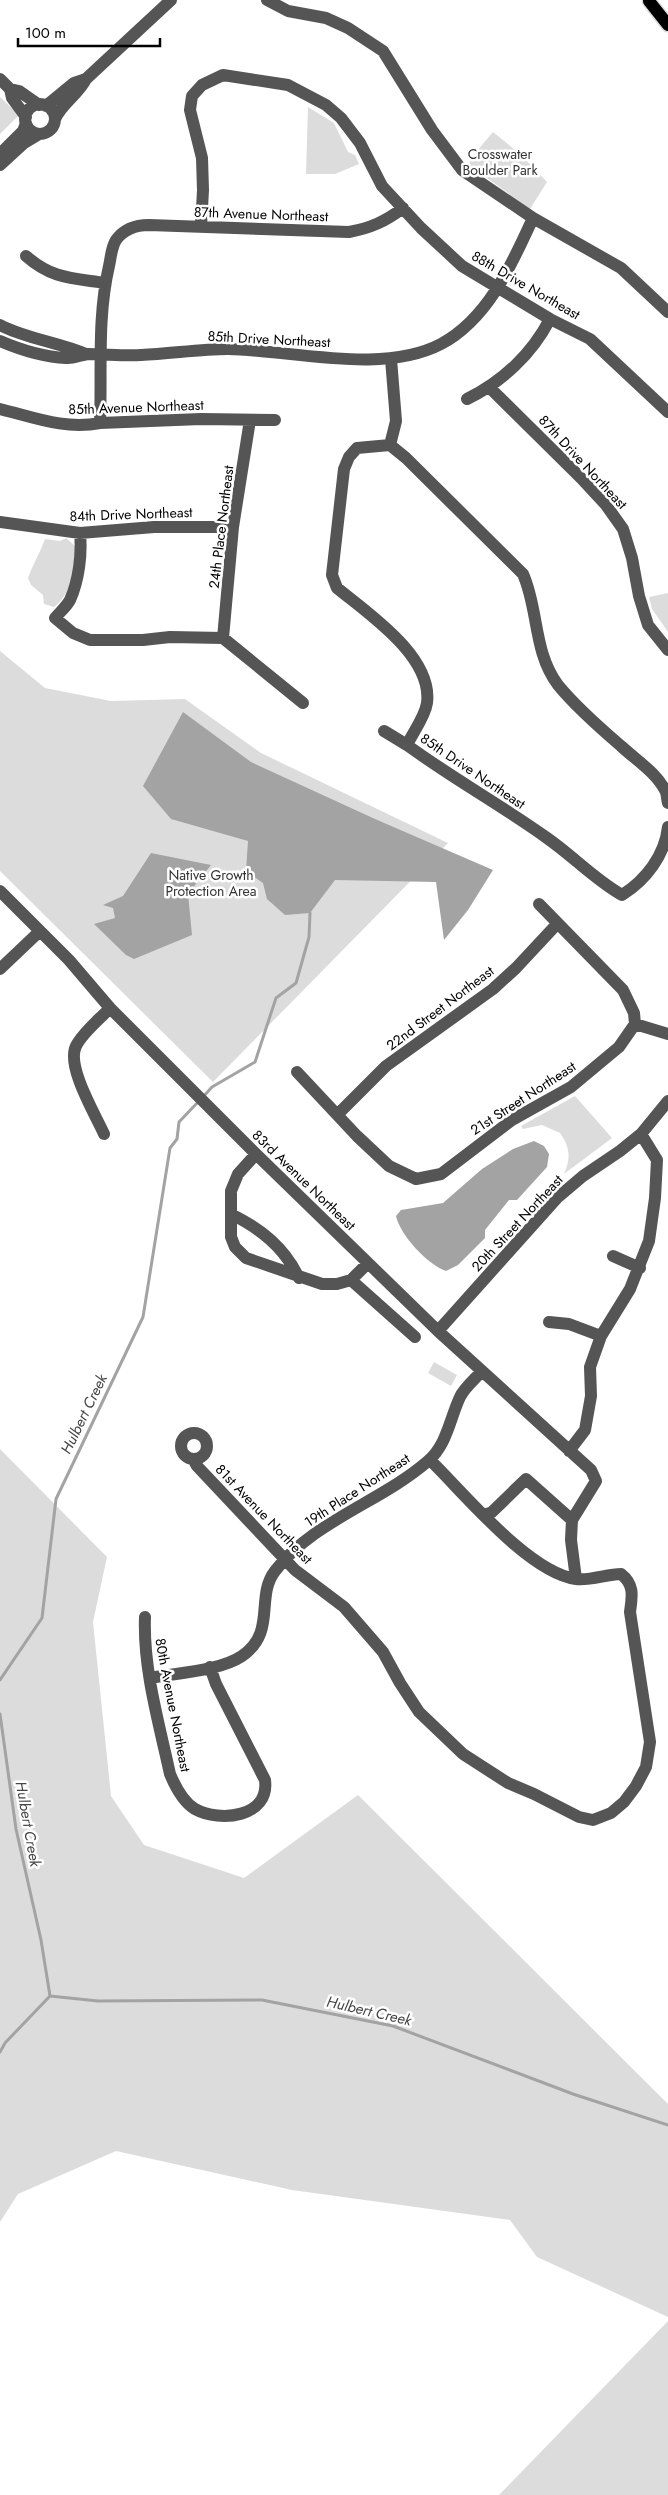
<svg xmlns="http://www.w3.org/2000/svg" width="668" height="2495" font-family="Jost,sans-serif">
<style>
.green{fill:#dcdcdc}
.water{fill:#a3a3a3}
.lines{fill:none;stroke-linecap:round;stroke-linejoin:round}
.stream{stroke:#a3a3a3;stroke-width:3}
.major-casing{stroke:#dbdbdb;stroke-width:15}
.minor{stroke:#555;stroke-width:12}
.major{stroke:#000;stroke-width:12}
.labels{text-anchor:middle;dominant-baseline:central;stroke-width:5;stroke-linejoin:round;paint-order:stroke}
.park-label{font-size:14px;fill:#333;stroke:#fff}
.street-label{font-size:14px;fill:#000;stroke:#fff}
.water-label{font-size:15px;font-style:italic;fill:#444;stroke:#fff}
</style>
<rect width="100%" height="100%" fill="#fff"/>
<!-- green -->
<path class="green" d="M0 97 19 115 0 134Z
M308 107 334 123 348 152 355 155 359 164 335 174H306Z
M493 132 520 154 547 182 530 209 469 165 471 158Z
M66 538 75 546C76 566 71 595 54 607L44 604 43 595 31 585 28 578C33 564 40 553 45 539L60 541Z
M668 593V632L652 609 649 597Z
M0 651 45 688 111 701 185 699 261 753 448 843 213 1082 0 871Z
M575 1096 612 1138 564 1174C571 1158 570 1147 560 1133L542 1125 523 1129 521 1126Z
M434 1362 457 1375 451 1386 428 1373Z
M0 1449 107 1557 93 1622 111 1796 144 1845 244 1878 358 1795 668 2104V2317L537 2257 510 2220 292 2190 116 2151 18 2194 0 2222Z
M668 2321V2495H499Z"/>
<!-- water -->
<path class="water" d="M183 712 251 762 375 819 493 870 468 910 444 940 436 882 335 880 310 913 285 915 267 899 263 883 246 871 248 841 171 819 143 786Z
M151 853 211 865 188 894 192 935 134 959 126 955 94 924 115 918 113 908 103 905 123 896Z
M534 1141 544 1146 549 1154 547 1167 517 1200H509L485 1230V1238L458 1265 446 1271C428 1265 400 1235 396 1216L401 1210 443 1203 482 1169 513 1149Z"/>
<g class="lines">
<!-- stream -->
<path class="stream" d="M203 1097 212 1087 255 1062 276 998 296 983 309 937 310 913
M0 1680 42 1618 56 1499 143 1317 170 1148 177 1139 179 1122 199 1101
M0 1714 16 1829 41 1940 50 1996
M0 2052 5 2043 50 1996 98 2001 262 2000 393 2026 573 2094 668 2125"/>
<defs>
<path id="major" d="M649 1 668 25"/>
</defs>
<!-- major casing -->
<use href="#major" class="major-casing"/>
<!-- minor -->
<path class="minor" d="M267 0 288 11 326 18 348 28 383 51 432 130 462 170 533 218 621 268 668 312
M0 79 10 89
M10 89 19 91 39 105
M10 89 12 98 26 117
M25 119a15 15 0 1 1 30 0a15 15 0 1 1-30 0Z
M46 106 74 83 86 79
M55 119C62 103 78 95 86 79L171 0
M0 154 23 131 26 123
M0 165 24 143 39 134
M201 227 203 190 202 158 190 110 192 96 202 85 223 75 288 85 326 105 341 118 360 143 382 186 421 228 462 266 550 319 590 339 668 412
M26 256C52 279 72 278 105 283
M0 325C27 339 58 342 86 354
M0 341C21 350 43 357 66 358 73 359 80 355 88 354 106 354 123 356 141 355 170 354 199 349 228 349 292 350 382 375 441 344 488 319 512 264 533 218
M490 388 581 478 606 505 623 529 632 558 639 596 648 625 668 650
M467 399C502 382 532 354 550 319
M0 409C33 417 65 430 100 423L201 419 275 420
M100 423C102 370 97 318 109 266 111 258 111 248 116 240 124 229 136 225 149 225L349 232C371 228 386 221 403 208
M390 445 396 421 391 359
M0 522 80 533 154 527H233
M80 533C82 554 79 580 70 600 67 606 60 612 55 618L73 633 90 640H143L170 637 223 638 303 703
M223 638 233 527 250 420
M384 731 407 745
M668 803C667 800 667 795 666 792 657 773 636 760 621 746 600 728 576 707 558 685 533 652 539 610 523 574L406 458 390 445 357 448 349 457 344 469 332 575 337 588C369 614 433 657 427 703 425 717 413 732 407 745 452 778 501 805 547 838 573 856 595 880 622 895 646 880 665 855 668 827
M0 891 69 960 110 1008 256 1154 438 1331 591 1470 596 1481 572 1520 571 1540 576 1579
M539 904 623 990 634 1013 635 1024 668 1034
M0 969 40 931
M297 1072 357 1136 389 1166 416 1179 441 1174 512 1120 571 1087 619 1047 635 1024
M338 1114 386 1066 493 989 516 968 557 924
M104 1134C95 1114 66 1066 76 1046 83 1032 100 1019 110 1008
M256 1154 238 1174 231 1191V1237L235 1247 246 1258 322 1284H337L351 1280 368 1263
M231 1214C261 1229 284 1247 299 1278
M613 1256 640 1268
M351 1280 415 1337
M549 1322 569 1324 601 1336
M438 1331 557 1198 583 1176 620 1151 641 1134 668 1101
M181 1446a13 13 0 1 1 26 0a13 13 0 1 1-26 0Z
M569 1451 585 1430 591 1396 590 1367 601 1336 630 1289 649 1241 655 1198 657 1160 641 1134
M193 1459 197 1466 295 1570 344 1607 383 1652 400 1683 419 1712 463 1754 508 1783 534 1794 579 1817 593 1820 611 1813 624 1802 636 1786 646 1767 650 1742 630 1612C632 1597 635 1585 621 1574 607 1574 590 1581 576 1579 529 1573 464 1493 430 1460
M485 1515 492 1512 526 1479 572 1520
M145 1617C143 1669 159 1723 170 1774 175 1786 183 1802 195 1809 220 1823 270 1817 265 1780L216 1684 210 1667
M150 1678C176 1673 220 1671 242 1656 277 1632 255 1597 275 1571 313 1521 381 1502 428 1461 447 1445 450 1418 460 1397 464 1388 475 1379 482 1371"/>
<!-- major -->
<use href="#major" class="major"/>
</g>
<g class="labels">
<!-- park labels -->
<g class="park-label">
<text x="500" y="154">Crosswater<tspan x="500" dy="16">Boulder Park</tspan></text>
<text x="211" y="875">Native Growth<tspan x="211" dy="16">Protection Area</tspan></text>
</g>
<!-- street labels -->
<g class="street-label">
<text transform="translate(261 214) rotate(2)">87th Avenue Northeast</text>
<text transform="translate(526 285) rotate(30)">88th Drive Northeast</text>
<text transform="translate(269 339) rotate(3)">85th Drive Northeast</text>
<text transform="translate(136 407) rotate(-2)">85th Avenue Northeast</text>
<text transform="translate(583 462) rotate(47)">87th Drive Northeast</text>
<text transform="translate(131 514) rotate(-2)">84th Drive Northeast</text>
<text transform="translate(221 527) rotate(-83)">24th Place Northeast</text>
<text transform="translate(473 771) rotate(34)">85th Drive Northeast</text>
<text transform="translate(440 1008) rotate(-37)">22nd Street Northeast</text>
<text transform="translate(523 1098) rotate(-33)">21st Street Northeast</text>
<text transform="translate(304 1180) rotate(44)">83rd Avenue Northeast</text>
<text transform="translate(517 1223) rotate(-47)">20th Street Northeast</text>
<text transform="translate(357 1490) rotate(-33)">19th Place Northeast</text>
<text transform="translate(264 1514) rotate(46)">81st Avenue Northeast</text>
<text transform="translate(173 1705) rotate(79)">80th Avenue Northeast</text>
</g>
<!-- water labels -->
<g class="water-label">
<text transform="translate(84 1414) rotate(-64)">Hulbert Creek</text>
<text transform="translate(28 1824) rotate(80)">Hulbert Creek</text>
<text transform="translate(369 2011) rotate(13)">Hulbert Creek</text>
</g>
</g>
<!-- scale -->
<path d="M18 38v8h142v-8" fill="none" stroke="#000000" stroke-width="2.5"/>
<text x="25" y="38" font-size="15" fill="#000000" stroke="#ffffff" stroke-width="4" paint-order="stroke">100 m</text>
</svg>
